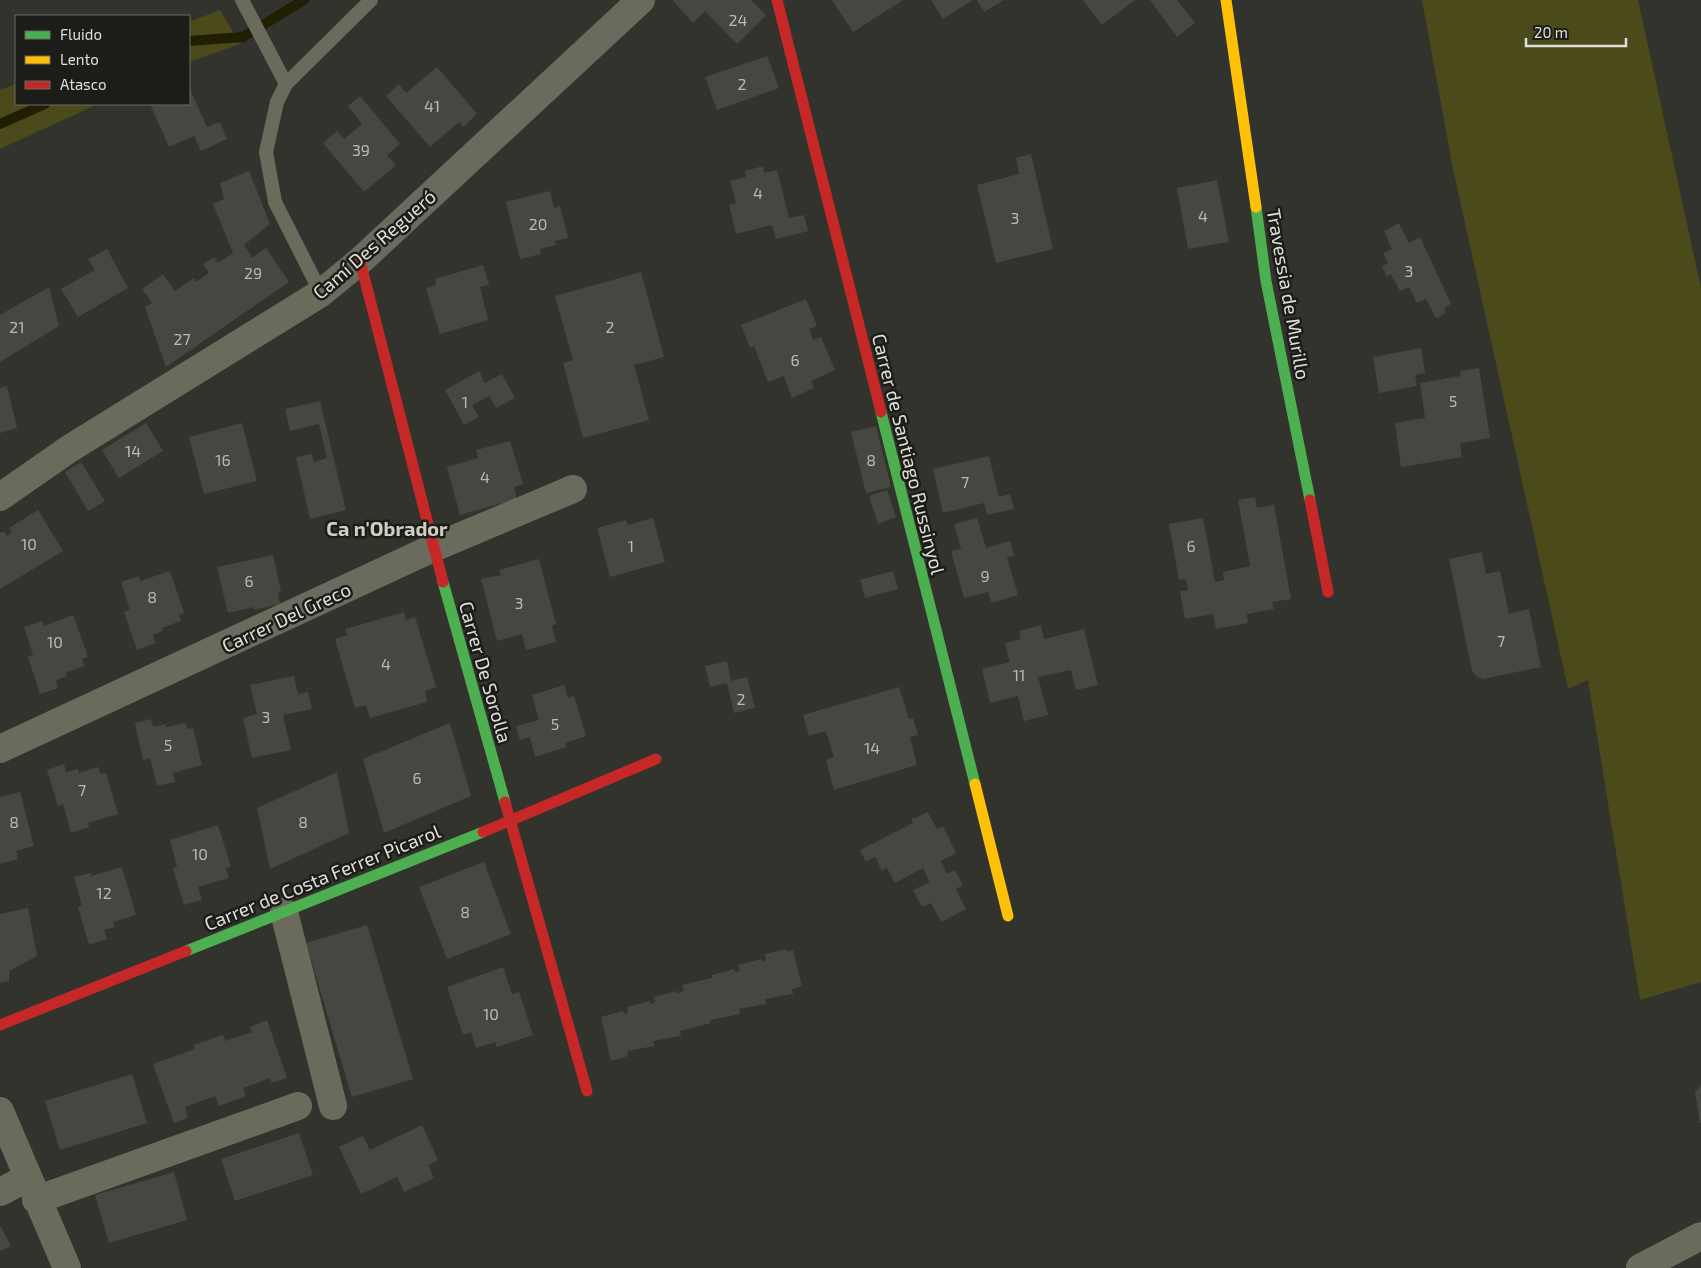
<svg xmlns="http://www.w3.org/2000/svg" width="1701" height="1268" font-family="'Exo 2',sans-serif">
<style>
.green{fill:#4b4a1a}
.lines{fill:none;stroke-linecap:round;stroke-linejoin:round}
.stream{stroke:#201f04;stroke-width:10}
.building{fill:#474742}
.lane{stroke:#6b6b5d;stroke-width:14}
.street{stroke:#6b6b5d;stroke-width:28}
.fast{stroke:#4caf50;stroke-width:11}
.slow{stroke:#ffc107;stroke-width:11}
.jam{stroke:#c62828;stroke-width:11}
.labels{text-anchor:middle;dominant-baseline:central;stroke-width:5;stroke-linejoin:round;paint-order:stroke}
.number-label{font-size:16px;fill:#babab4}
.street-label{font-size:19px;fill:#e0e0da;stroke:#1c1c18}
.neighbourhood-label{font-size:20px;font-weight:bold;fill:#cecec1;stroke:#1c1c18}
</style>
<rect width="100%" height="100%" fill="#33332d"/>
<!-- green -->
<path class="green" d="M1422 0H1638L1701 288V982L1640 1000 1588 680 1568 689 1453 169Z
M220 10 240 44 189 62V22Z
M16 84V104H98L0 149V90Z"/>
<g class="lines">
<!-- stream -->
<path class="stream" d="M189 41 243 37 304 0
M0 124 45 104"/>
</g>
<!-- building -->
<path class="building" d="M672 0H751L766 15 737 44 705 11 693 23Z
M832 0H903L853 32Z
M931 0H973L943 19Z
M977 0H1004L984 12Z
M1083 0H1135L1102 25Z
M1150 0H1177L1195 23 1177 37Z
M767 56 779 88 717 110 705 77Z
M437 67 477 114 463 127 459 122 430 147 386 96 399 84 406 93Z
M189 87 207 127 220 122 227 139 201 151 194 136 169 147 150 104H189Z
M360 96 400 144 387 155 396 165 364 192 323 143 337 131 344 139 362 124 348 106Z
M1031 154 1053 249 996 263 977 185 1019 174 1016 158Z
M763 166 764 173 777 170 789 218 804 215 808 231 776 239 772 225 736 234 729 205 736 203 730 181 746 177 745 171Z
M249 171 270 224 244 245 252 258 266 248 289 282 166 367 145 307 152 303 142 289 163 274 175 291 194 278 196 282 209 273 203 264 214 257 218 263 233 253 213 204 224 199 220 183Z
M1217 180 1229 242 1188 249 1177 188Z
M550 191 554 208 560 206 568 238 555 241 556 245 540 249 541 254 520 259 506 202Z
M1399 223 1409 243 1420 237 1451 304 1444 308 1446 313 1436 318 1426 299 1417 303 1409 287 1400 291 1391 274 1387 277 1382 266 1388 263 1383 253 1392 249 1384 231Z
M107 249 128 288 78 317 61 289 95 270 88 259Z
M483 265 489 285 480 287 488 320 440 334 426 288 436 285 435 279Z
M641 272 664 357 634 365 649 420 583 438 563 363 573 360 555 296Z
M49 287 59 326 0 362V315Z
M806 299 817 326 809 329 813 340 821 337 835 370 811 381 814 388 792 398 784 376 768 382 754 346 750 348 741 325Z
M1421 348 1425 373 1415 375 1417 386 1379 393 1373 357Z
M1479 368 1490 438 1460 443 1462 457 1401 467 1395 423 1425 418 1420 383 1461 376 1460 371Z
M479 371 485 383 502 374 515 398 496 408 489 396 472 405 479 417 464 425 445 390Z
M7 386 17 428 0 433V388Z
M320 401 346 510 310 519 296 457 312 454 314 462 327 458 319 424 290 431 285 409Z
M146 423 163 451 119 478 102 450Z
M242 423 257 481 204 494 189 437Z
M876 426 891 487 866 493 851 432Z
M510 441 523 484 514 487 517 499 460 515 447 467 478 458 476 450Z
M989 456 999 497 1010 494 1014 509 987 515 984 503 943 513 933 469Z
M81 462 105 501 88 511 65 472Z
M887 490 896 517 878 524 869 496Z
M1255 497 1257 508 1274 505 1291 599 1272 602 1274 609 1247 614 1248 623 1216 629 1213 614 1185 619 1180 591 1188 590 1186 579 1179 580 1169 524 1203 518 1215 582 1224 580 1223 572 1250 566 1238 500Z
M38 510 63 551 0 589V533L4 531 7 536 12 532 9 528Z
M653 518 665 562 610 577 597 528 626 520 628 525Z
M977 518 986 548 1010 541 1014 556 1007 557 1018 595 991 603 988 592 964 598 951 551 961 549 954 524Z
M1482 552 1486 574 1500 571 1509 614 1529 609 1541 667 1483 679 1477 677 1472 671 1449 559Z
M273 555 281 592 278 593 280 604 254 610V607L228 613 217 567Z
M539 559 556 624 552 626 556 642 526 650 522 634 497 641 481 579 501 575 499 570Z
M170 571 184 613 179 615 181 621 162 628 163 631 153 635 155 643 137 650 124 612 130 610 121 582 139 576 140 581Z
M893 571 898 589 865 598 860 580Z
M404 612 406 620 415 617 436 687 425 691 427 702 370 718 366 705 355 708 335 639 347 635 345 629Z
M73 615 88 657 82 659 85 666 65 673 67 676 56 680 58 688 40 694 28 657 33 655 24 627 42 621 44 626Z
M1041 625 1044 639 1084 629 1098 685 1076 690 1071 670 1038 677 1048 715 1024 721 1018 696 990 703 982 669 1010 662 1005 643 1021 639 1019 631Z
M727 661 731 681 747 677 755 708 734 713 727 683 710 687 705 666Z
M294 676 298 694 308 692 312 709 283 715 291 750 252 758 243 718 257 714 250 685Z
M564 685 568 698 574 696 586 736 565 743 566 747 535 757 530 737 520 740 516 726 539 720 532 695Z
M899 687 909 719 913 718 918 735 910 737 917 765 834 790 826 760 834 757 826 731 809 736 803 715Z
M151 719 153 727 166 724V727L186 723 188 729 193 728 202 765 173 773 175 782 157 786 150 758 143 760 135 723Z
M450 723 471 796 384 833 363 759Z
M64 764 66 772 78 769 79 773 98 767 101 774 106 773 118 814 88 823 89 827 71 833 63 804 58 806 47 770Z
M337 772 349 833 270 869 257 808Z
M20 792 34 846 16 851 18 859 0 864V797Z
M928 812 937 829 943 826 956 853 941 861 947 874 955 870 963 885 956 889 966 909 941 922 931 903 922 907 913 890 930 882 923 868 895 883 887 868 882 871 875 857 866 862 860 850 913 823 911 820Z
M218 825 231 867 226 868 229 878 198 887 202 900 184 905 173 868 177 867 170 840Z
M484 862 511 934 447 959 419 887Z
M122 867 136 915 113 922 115 927 104 930 107 939 89 945 78 907 82 906 74 877 91 873V876Z
M28 908 37 956 9 971V981L0 983V914Z
M367 925 413 1079 352 1097 306 943Z
M787 949 788 952 793 950 802 986 792 989 793 994 765 999 766 1004 739 1009 740 1014 710 1020 711 1023 680 1031 681 1036 653 1041 655 1046 627 1051 628 1056 611 1061 601 1017 623 1011 624 1014 628 1013 627 1007 650 1001V1004L655 1003 654 997 676 991 677 994 679 993 684 991 682 985 712 978V975L734 969 735 972 740 971 738 965 761 959 762 962 766 960 765 954Z
M503 967 512 994 519 992 533 1035 497 1047 495 1042 476 1048 471 1032 463 1035 447 987Z
M267 1020 287 1078 271 1083 270 1078 243 1088 246 1096 219 1106 215 1096 185 1107 188 1118 174 1123 153 1064 195 1049 194 1045 223 1035 225 1041 252 1032 250 1027Z
M132 1074 147 1123 60 1150 45 1101Z
M1701 1085V1123H1700L1695 1092Z
M422 1125 438 1160 428 1165 434 1178 404 1192 397 1177 361 1194 339 1147 363 1136 370 1150Z
M299 1133 313 1175 235 1201 221 1159Z
M174 1172 187 1220 109 1243 95 1195Z
M0 1225 11 1246 0 1251Z"/>
<g class="lines">
<!-- lane -->
<path class="lane" d="M242 0 286 84
M321 293 275 202 266 152 277 102 286 84 371 0"/>
<!-- street -->
<path class="street" d="M0 497 69 449 321 293 360 261 641 0
M0 749 433 548 573 489
M284 912 333 1106
M0 1111 67 1268
M0 1192 27 1178
M36 1200 298 1106
M1640 1268 1701 1236"/>
<!-- fast -->
<path class="fast" d="M1256 207 1266 281 1310 500
M881 412 975 784
M443 582 505 802
M186 951 483 832"/>
<!-- slow -->
<path class="slow" d="M1226 0 1256 207
M975 784 1008 916"/>
<!-- jam -->
<path class="jam" d="M777 0 881 412
M360 261 443 582
M1310 500 1328 592
M505 802 587 1091
M483 832 656 759
M0 1025 186 951"/>
</g>
<g class="labels">
<!-- number labels -->
<g class="number-label">
<text x="738" y="19">24</text>
<text x="742" y="83">2</text>
<text x="432" y="105">41</text>
<text x="361" y="149">39</text>
<text x="758" y="192">4</text>
<text x="1203" y="215">4</text>
<text x="1015" y="217">3</text>
<text x="538" y="223">20</text>
<text x="1409" y="270">3</text>
<text x="253" y="272">29</text>
<text x="17" y="326">21</text>
<text x="610" y="326">2</text>
<text x="182" y="338">27</text>
<text x="795" y="359">6</text>
<text x="1453" y="400">5</text>
<text x="465" y="401">1</text>
<text x="133" y="450">14</text>
<text x="223" y="459">16</text>
<text x="871" y="459">8</text>
<text x="485" y="476">4</text>
<text x="965" y="481">7</text>
<text x="29" y="543">10</text>
<text x="631" y="545">1</text>
<text x="1191" y="545">6</text>
<text x="985" y="575">9</text>
<text x="249" y="580">6</text>
<text x="152" y="596">8</text>
<text x="519" y="602">3</text>
<text x="1501" y="640">7</text>
<text x="55" y="641">10</text>
<text x="386" y="663">4</text>
<text x="1019" y="674">11</text>
<text x="741" y="698">2</text>
<text x="266" y="716">3</text>
<text x="555" y="723">5</text>
<text x="168" y="744">5</text>
<text x="872" y="747">14</text>
<text x="417" y="777">6</text>
<text x="82" y="789">7</text>
<text x="14" y="821">8</text>
<text x="303" y="821">8</text>
<text x="200" y="853">10</text>
<text x="104" y="892">12</text>
<text x="465" y="911">8</text>
<text x="491" y="1013">10</text>
</g>
<!-- street labels -->
<g class="street-label">
<text transform="translate(374 244) rotate(-41)">Camí Des Regueró</text>
<text transform="translate(1289 294) rotate(80)">Travessia de Murillo</text>
<text transform="translate(909 454) rotate(76)">Carrer de Santiago Russinyol</text>
<text transform="translate(286 617) rotate(-25)">Carrer Del Greco</text>
<text transform="translate(486 672) rotate(74)">Carrer De Sorolla</text>
<text transform="translate(322 877) rotate(-22)">Carrer de Costa Ferrer Picarol</text>
</g>
<!-- neighbourhood labels -->
<g class="neighbourhood-label">
<text x="387" y="528">Ca n'Obrador</text>
</g>
</g>
<!-- legend -->
<rect x="15" y="15" width="175" height="90" fill="#1c1c18" stroke="#6a6a66"/>
<rect x="25" y="31" width="25" height="8" fill="#4caf50" stroke="#6a6a66"/>
<text x="60" y="40" font-size="15" fill="#e0e0da">Fluido</text>
<rect x="25" y="56" width="25" height="8" fill="#ffc107" stroke="#6a6a66"/>
<text x="60" y="65" font-size="15" fill="#e0e0da">Lento</text>
<rect x="25" y="81" width="25" height="8" fill="#c62828" stroke="#6a6a66"/>
<text x="60" y="90" font-size="15" fill="#e0e0da">Atasco</text>
<!-- scale -->
<path d="M1526 38v8h100v-8" fill="none" stroke="#e0e0da" stroke-width="2.5"/>
<text x="1534" y="38" font-size="15" fill="#e0e0da" stroke="#1c1c18" stroke-width="4" paint-order="stroke">20 m</text>
</svg>
